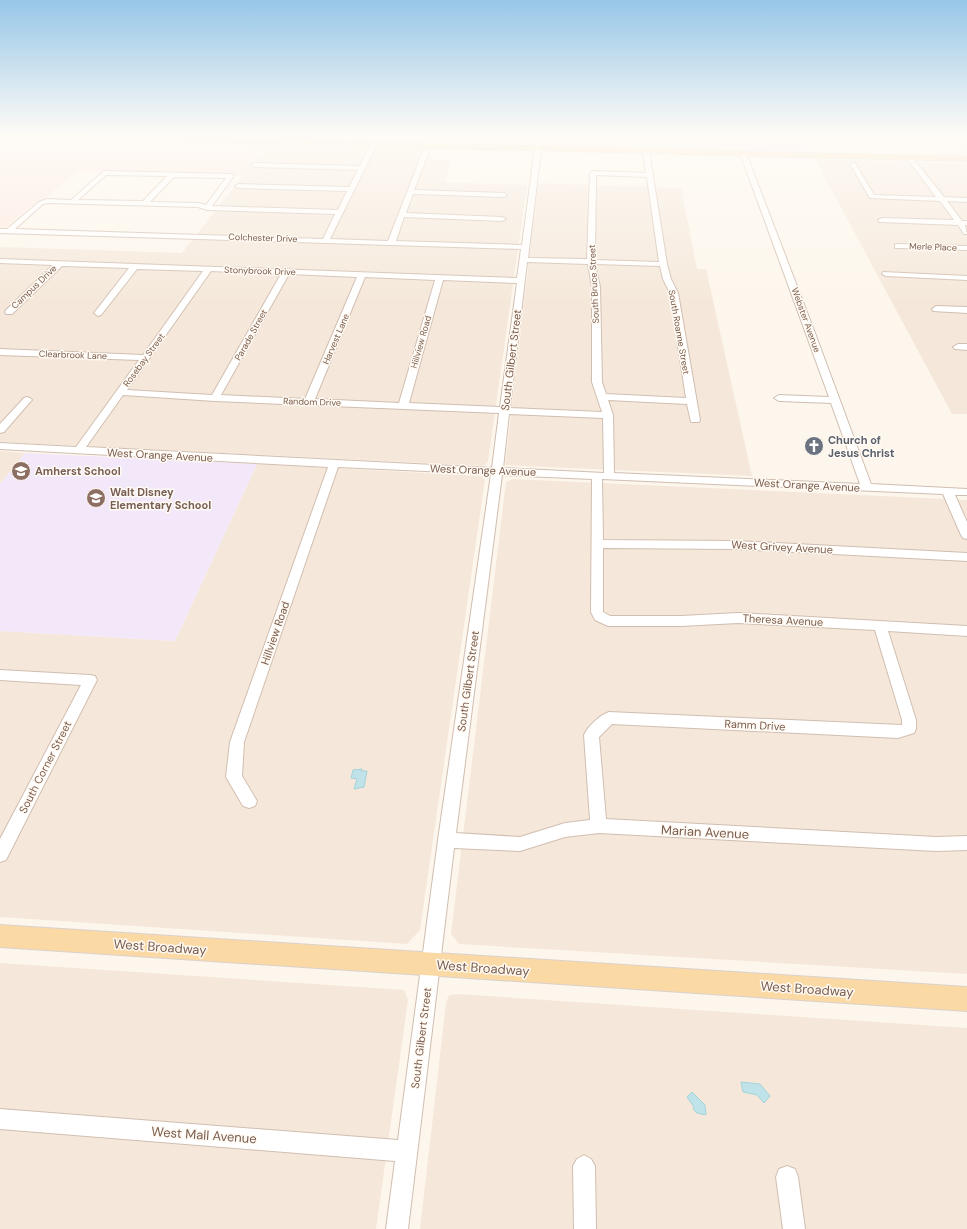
<svg xmlns="http://www.w3.org/2000/svg" width="967" height="1229" font-family="'DM Sans',sans-serif">
<style>
.residential{fill:#f5e8da}
.commercial{fill:#fde8e0}
.education{fill:#f3e8fa}
.water{fill:#bfe3e8;stroke:#a5d3da}
.lines{fill:none;stroke-linecap:round;stroke-linejoin:round}
.minor-casing{stroke:#d1beb0;stroke-width:2}
.major-casing{stroke:#dad1cd;stroke-width:2}
.minor{fill:#fff;fill-rule:evenodd}
.major{fill:#fbd9a5;fill-rule:evenodd}
.labels{text-anchor:middle;dominant-baseline:central;stroke-width:3;stroke-linejoin:round;paint-order:stroke}
.far-street-label{font-size:9px;fill:#7a5c4d;stroke:#fffaf3}
.street-label{font-size:11px;fill:#7a5c4d;stroke:#fffaf3}
.worship-label{font-size:11px;font-weight:bold;fill:#5b616d;stroke:#fffaf3;text-anchor:start}
.education-label{font-size:11px;font-weight:bold;fill:#785e54;stroke:#fffaf3;text-anchor:start}
.near-street-label{font-size:13px;fill:#7a5c4d;stroke:#fffaf3}
</style>
<rect width="100%" height="100%" fill="#fdf6ec"/>
<!-- residential -->
<path class="residential" d="M99 133H342L337 140 96 135Z
M267 145 434 149 431 159H452L444 182 527 185 488 462 483 466 0 442V247L182 253Z
M815 159 964 163 967 166V414H952Z
M538 183 681 188 697 269H706L752 476 505 465Z
M0 451 25 453 0 484Z
M257 464 481 476 485 480 420 930 407 944 0 917V631L175 641Z
M513 479 967 500V974L459 944 451 934 506 482Z
M0 963 404 990 408 1000 376 1229H0Z
M457 994 967 1028V1229H420L446 1003 449 995Z"/>
<!-- commercial -->
<path class="commercial" d="M547 133H670L674 148 546 145Z
M921 133H967V155H941Z
M21 139 267 145 242 176 77 171 43 200 33 204 7 226 0 228V151L15 140Z"/>
<!-- education -->
<path class="education" d="M644 133H797L807 151 674 148 670 133Z
M808 133H921L923 135Z
M25 453 257 464 175 641 0 631V484Z"/>
<!-- water -->
<path class="water" d="M362 769 361 771H367L364 787 354 789 357 779 351 778 353 770Z
M741 1082 760 1084 770 1096 764 1103 757 1095 743 1092Z
M692 1092 705 1105 706 1115 697 1113 693 1109 694 1107 687 1097Z"/>
<g class="lines">
<defs>
<path id="minor" d="M245 133H251L243 142H239L238 141Z
M307 133H313L308 138 305 136Z
M537 133H543L528 258 587 259 590 173 593 171 646 173 643 151 646 149 649 151 667 264 671 279 678 293 700 420 699 422H691L687 404 608 400 613 415 614 473 860 484 831 403 779 401 774 398 779 395 829 397 740 153 743 151 746 153 815 333 871 484 967 489V495H955L967 522V539L963 538 961 535 943 494 602 479 603 540 736 541 967 553V561L736 549 603 548V612L610 616H681L738 613 967 626V636L888 631 916 720V729L914 733 898 738 612 724 599 737 606 819 936 837 967 836V850L936 851 599 833 565 837 520 851 454 848 408 1229H386L395 1161 0 1129V1109L398 1140 438 840 491 474 338 467 244 742 242 776 257 801 255 806 249 808 243 806 226 777 230 742 328 467 0 449V443L76 447 139 360 0 355V349L143 355 203 271 137 269 101 315 98 316 94 313 129 268 62 266 12 314H6L5 312 6 310 53 265 0 263V259L517 278 521 249 0 233V229H7L39 202 47 199 71 200 104 171 231 174 234 176 212 206 338 210 347 191 238 188 235 186 238 184 349 187 358 170 254 167 251 165 254 163 360 166 371 144 374 142 377 144 330 239 388 241 423 151 426 149 429 151 414 190 504 193 507 195 504 197 413 194 406 213 502 217 506 219 502 221 404 217 396 241 522 245ZM106 175 167 176 143 201 78 200ZM596 175 647 177 659 262 595 260ZM174 177 226 178 206 205 199 203 150 202ZM48 203 198 207 207 210 335 214 323 239 15 229 43 204ZM527 262 588 264 592 287V382L602 412 510 408ZM595 264 660 266 663 279 670 293 686 398 606 394 602 382 600 287ZM211 271 281 274 212 395 127 390ZM289 274 357 277 305 399 221 395ZM365 277 435 280 399 403 315 399ZM443 280 517 283 500 407 409 403ZM123 395 215 401 499 413 492 468 86 447ZM509 414 603 418 604 473 503 468ZM502 475 592 479 591 612 595 620 608 626H681L738 623 875 630 902 720V725L609 712C600 715 588 726 584 735L590 820 565 823 520 837 456 833Z
M909 155 911 156 944 197 967 198V202L947 201 962 221H967V225H965L967 234H964L958 225 879 222 878 220 882 218 954 220 940 201 870 198 850 164 855 163 874 195 936 197 906 157Z
M895 244 967 246V250L898 248H895Z
M883 272 967 276V280L886 276 882 274Z
M936 306 967 307V313L933 311 932 309Z
M958 344H967V350L955 349 953 347Z
M27 397 30 398 32 400 30 402 4 432 0 433V424L24 398Z
M0 670 90 675 95 676 97 680 6 860 0 862V839L81 685 0 680Z
M584 1155 591 1159 595 1166 596 1229H574L573 1166 577 1159Z
M787 1166 795 1169 798 1177 805 1229H783L776 1177 779 1169Z"/>
<path id="major" d="M0 133 967 157V161L0 137Z
M0 925 967 987V1011L0 947Z"/>
</defs>
<!-- minor casing -->
<use href="#minor" class="minor-casing"/>
<!-- major casing -->
<use href="#major" class="major-casing"/>
<!-- minor -->
<use href="#minor" class="minor"/>
<!-- major -->
<use href="#major" class="major"/>
</g>
<!-- sky -->
<linearGradient id="sky" x2="0" y2="1"><stop stop-color="#97c7e8"/><stop offset="0.44" stop-color="#fefbf6"/><stop offset="1" stop-color="#fefbf6" stop-opacity="0"/></linearGradient>
<rect width="967" height="305" fill="url(#sky)"/>
<!-- icons -->
<defs>
<symbol id="church-disc" viewBox="-11 -11 22 22"><circle r="9.5" fill="#6b7280" stroke="#fffaf3"/><path d="M-1.2-6h2.4v3.5h3.3v2.4h-3.3V6h-2.4V-.1h-3.3v-2.4h3.3Z" fill="#fff"/></symbol>
<symbol id="school-disc" viewBox="-11 -11 22 22"><circle r="9.5" fill="#8d6e63" stroke="#fffaf3"/><path d="M0-5L7-2L0 1L-7-2ZM-4 1L0 2.5L4 1V4Q0 6-4 4Z" fill="#fff"/></symbol>
</defs>
<g fill-rule="evenodd">
<use href="#church-disc" x="803" y="435" width="22" height="22"/>
<use href="#school-disc" x="10" y="460" width="22" height="22"/>
<use href="#school-disc" x="85" y="487" width="22" height="22"/>
</g>
<g class="labels">
<!-- far-street labels -->
<g class="far-street-label">
<text transform="translate(263 238) rotate(2)">Colchester Drive</text>
<text transform="translate(933 247) rotate(2)">Merle Place</text>
<text transform="translate(260 271) rotate(2)">Stonybrook Drive</text>
<text transform="translate(594 284) rotate(-93)">South Bruce Street</text>
<text transform="translate(34 287) rotate(-44)">Campus Drive</text>
<text transform="translate(806 320) rotate(70)">Webster Avenue</text>
<text transform="translate(679 332) rotate(80)">South Roanne Street</text>
<text transform="translate(251 335) rotate(-61)">Parade Street</text>
<text transform="translate(336 339) rotate(-67)">Harvest Lane</text>
<text transform="translate(421 342) rotate(-74)">Hillview Road</text>
<text transform="translate(73 355) rotate(2)">Clearbrook Lane</text>
<text transform="translate(144 360) rotate(-54)">Rosebay Street</text>
<text transform="translate(312 402) rotate(2)">Random Drive</text>
</g>
<!-- street labels -->
<g class="street-label">
<text transform="translate(511 360) rotate(-83)">South Gilbert Street</text>
<text transform="translate(160 455) rotate(3)">West Orange Avenue</text>
<text transform="translate(483 470) rotate(2)">West Orange Avenue</text>
<text transform="translate(807 485) rotate(3)">West Orange Avenue</text>
<text transform="translate(782 547) rotate(3)">West Grivey Avenue</text>
<text transform="translate(783 620) rotate(3)">Theresa Avenue</text>
<text transform="translate(275 633) rotate(-71)">Hillview Road</text>
<text transform="translate(468 681) rotate(-82)">South Gilbert Street</text>
<text transform="translate(755 725) rotate(3)">Ramm Drive</text>
<text transform="translate(45 767) rotate(-63)">South Corner Street</text>
<text transform="translate(421 1038) rotate(-83)">South Gilbert Street</text>
</g>
<!-- worship labels -->
<g class="worship-label">
<text x="828" y="440">Church of<tspan x="828" dy="13">Jesus Christ</tspan></text>
</g>
<!-- education labels -->
<g class="education-label">
<text x="35" y="471">Amherst School</text>
<text x="110" y="492">Walt Disney<tspan x="110" dy="13">Elementary School</tspan></text>
</g>
<!-- near-street labels -->
<g class="near-street-label">
<text transform="translate(705 832) rotate(3)">Marian Avenue</text>
<text transform="translate(160 947) rotate(4)">West Broadway</text>
<text transform="translate(483 968) rotate(4)">West Broadway</text>
<text transform="translate(807 989) rotate(4)">West Broadway</text>
<text transform="translate(204 1135) rotate(4)">West Mall Avenue</text>
</g>
</g>
</svg>
